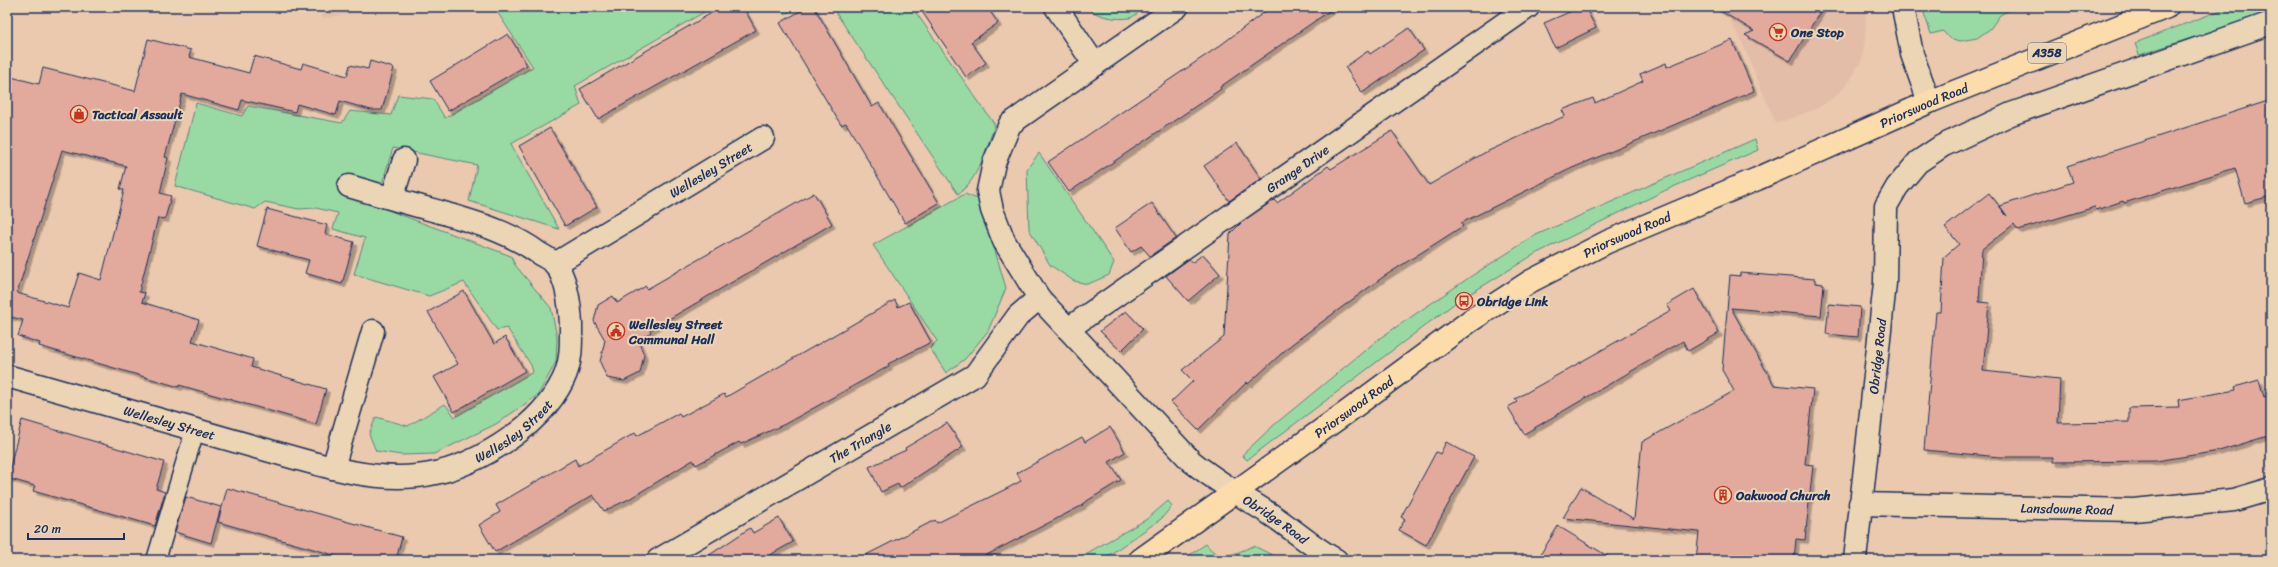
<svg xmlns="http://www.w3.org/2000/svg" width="2278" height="567" font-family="Sriracha,sans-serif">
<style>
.built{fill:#e3bda8}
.green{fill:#99daa4;stroke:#5a8481}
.building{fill:#e1aa9d;stroke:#1b2f5e;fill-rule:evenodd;filter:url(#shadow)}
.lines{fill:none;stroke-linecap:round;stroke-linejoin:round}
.service-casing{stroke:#1b2f5e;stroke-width:21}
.minor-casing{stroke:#1b2f5e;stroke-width:25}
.primary-casing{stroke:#1b2f5e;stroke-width:25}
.service{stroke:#ecd5b5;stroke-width:18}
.minor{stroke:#ecd5b5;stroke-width:22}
.primary{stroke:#fddcac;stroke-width:22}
.labels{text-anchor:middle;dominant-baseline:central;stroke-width:4;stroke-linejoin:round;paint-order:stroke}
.shield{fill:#ecd5b5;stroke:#5a6178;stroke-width:1}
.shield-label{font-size:12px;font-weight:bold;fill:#1b2f5e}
.poi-label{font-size:13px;font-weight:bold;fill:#1b2f5e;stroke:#ecd5b5;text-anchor:start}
.street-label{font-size:13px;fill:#1b2f5e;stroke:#ecd5b5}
</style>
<defs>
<filter id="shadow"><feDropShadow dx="3.5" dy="3.5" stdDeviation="0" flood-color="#0004"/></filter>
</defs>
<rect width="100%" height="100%" fill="#eac9ae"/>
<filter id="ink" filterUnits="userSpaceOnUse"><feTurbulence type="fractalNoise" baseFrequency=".025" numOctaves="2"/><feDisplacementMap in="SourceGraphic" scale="8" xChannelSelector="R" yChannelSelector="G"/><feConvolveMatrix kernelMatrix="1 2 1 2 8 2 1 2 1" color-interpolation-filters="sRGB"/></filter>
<g filter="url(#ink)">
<!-- built -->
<path class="built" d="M327 7H405L321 18Z
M1723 7H1866L1865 39 1862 59 1850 81 1837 95 1818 108 1776 124 1742 42Z"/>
<!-- green -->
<path class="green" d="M494 7H713L575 86 581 105 511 144 559 229 469 201 477 165 393 148 376 203 393 212 511 256 515 265 551 308 557 337 556 362 538 395 496 424 434 454 401 455 376 451 369 434 376 417 408 426 445 404 455 417 533 372 531 365 507 328 497 330 464 282 429 296 354 274 365 238 333 229 338 213 316 208 299 209 265 202 255 209 175 186 196 103 242 116 248 106 342 123 350 111 391 115 398 95 433 99 445 118 533 67Z
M778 7H799L785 14Z
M832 7H912L995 125C986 148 979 179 958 194Z
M1087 7H1145C1141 10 1135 17 1129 18 1117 20 1096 17 1087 7Z
M1922 7H2015L2000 15 1990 29 1977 38 1960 41 1949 38 1943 31 1931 34Z
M2229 7H2271V12L2139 55 2135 43Z
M1755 139 1758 150 1666 190 1535 254 1455 303 1247 460 1242 455 1274 425 1380 338 1476 273 1536 235Z
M1039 153 1114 262 1109 275 1088 284 1074 281 1050 265 1029 229 1027 169Z
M965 194 980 200 1006 288 988 331 965 359 946 373 930 348 937 341 873 245Z
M1168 501 1172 506 1161 519 1102 560H1075L1147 519Z
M1206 544C1221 564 1234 553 1254 546L1282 560H1182Z"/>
<!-- building -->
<path class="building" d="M722 7H743L756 30 598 119 580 89Z
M807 7H814L872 107 879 103 939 203 905 223 846 123 841 125 780 23Z
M919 7H987L998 23 971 42 986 63 966 77Z
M1271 7H1335L1220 87 1221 89 1069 192 1048 162 1218 47Z
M1581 7H1585L1596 28 1555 48 1544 23Z
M1714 7H1823L1790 61 1745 35 1754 31Z
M1409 28 1424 50 1362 93 1345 67 1368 51 1370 54Z
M508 34 527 65 448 111 430 81Z
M148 39 191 50 189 57 249 73 254 56 301 69 303 63 347 76 350 65 368 69 370 61 394 68 382 110H371L340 101 336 115 297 104 295 112 242 100 239 110 182 94 165 157 168 158 160 193 171 196 165 219 158 218 139 292 145 293 142 302 199 320 192 341 253 359 251 367 326 389 316 424 179 385V387L39 346 40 343 18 336 23 320 7 316V76L39 84 43 68 135 91ZM62 150 126 166 120 189 124 190 101 280 79 273 68 308 17 293Z
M1732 40 1754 91 1570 169 1461 223 1463 226 1383 277 1292 344 1248 384 1247 382 1198 430 1171 402 1193 381 1182 370 1224 337 1230 234 1243 221 1274 200 1277 203 1328 166 1331 169 1392 131 1429 185 1484 153 1565 116 1562 110 1593 98 1595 103 1643 81 1640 74 1666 63 1667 67Z
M2271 100V196L2245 203 2235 168 2124 203 2123 201 2096 210 2095 207 2018 230 2014 224 1982 249 1979 302 1989 303 1983 371 2060 379 2058 423 2129 422V408L2179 407 2178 400 2236 390 2235 387 2259 380 2264 397 2271 395V435L2219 451 2156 461 2053 462V457H2000L1924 450 1936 312H1941L1944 257 1959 244 1945 227 1989 193 2007 216 2000 206 2073 182 2067 166Z
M550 128 597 207 565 226 519 146Z
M1237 143 1261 179 1229 201 1204 166Z
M814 193 832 224 650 330 651 332 638 340 644 355 640 373 624 381 607 378 600 362 605 340 594 321 598 305 613 296 617 303 646 286 647 289Z
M1152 203 1176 238 1150 256 1141 246 1131 252 1115 228Z
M267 209 327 225 325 234 354 242 342 284 305 273 309 260 257 246Z
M1203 254 1220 274 1188 301 1166 276 1189 259 1192 263Z
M1740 273 1815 279V283L1824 284 1821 316 1731 308 1774 385 1813 389 1805 464 1813 465 1805 540 1796 539 1794 560H1696L1699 532 1563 518 1581 487 1634 519 1642 442 1734 391 1722 370 1730 275 1740 276Z
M1694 289 1719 333 1688 351 1683 341 1524 434 1508 407 1517 402 1515 399 1671 311 1667 305Z
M464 291 494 344 505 337 525 371 454 412 434 377 458 364 428 312Z
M895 300 898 307 909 302 931 342 888 364 889 366 785 424 741 444 739 442 696 465 693 460 629 499 604 511 593 495 495 552 479 525 500 512 496 505 575 459 578 466 635 433 637 436 679 413 681 417 724 394 726 397Z
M1829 304 1860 307 1858 337 1826 334Z
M1126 311 1143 329 1121 351 1100 331Z
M22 420 164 462 156 489 165 492 155 526 33 491 35 486 7 478Z
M947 423 963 447 900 488 898 484 881 492 869 467 906 450 905 448Z
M1110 427 1125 452 1109 462 1121 480 1082 504 1083 505 977 560H856L935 520 937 523 1008 488 1021 481 1017 473 1082 437 1085 442Z
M1446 442 1474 457 1426 545 1399 530 1405 519 1401 517 1436 452 1440 454Z
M227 488 402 537 396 560H333L334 555 218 522Z
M186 497 221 507 211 543 175 532Z
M779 518 793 542 768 556 770 560H702L750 528 753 533Z
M1558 526 1614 560H1537Z"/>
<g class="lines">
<defs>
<path id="service" d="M156 560 195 430"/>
<g id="minor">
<path d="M1056 7 1095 65"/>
<path id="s1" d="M1177 7 1010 124 994 163 988 191 992 210 1004 241 1039 298 1191 461C1216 481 1243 497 1270 514 1293 529 1312 547 1336 560"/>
<path d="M1903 7 1912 54 1929 102"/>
<path d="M392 198 404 160"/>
<path id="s2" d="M555 264 763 138"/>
<path id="s3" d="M1068 329 1528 7"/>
<path id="s4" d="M7 376C91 400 175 424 259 448 308 461 366 482 417 476 470 471 539 429 563 380 572 362 571 344 571 324 570 306 567 280 556 265 552 260 545 257 540 254 509 231 476 223 440 212 410 204 379 195 349 186"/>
<path d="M333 468 373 331"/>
<path id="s5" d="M1860 504 2134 510 2234 500 2271 489"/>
<path id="s6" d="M658 560 975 375 1018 316 1039 298"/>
<path id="s7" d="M1855 560 1885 283 1886 206 1897 187 1918 162 1942 146 2011 114 2271 23"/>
</g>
<g id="primary">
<path id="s8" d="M1140 560 1347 412 1470 321 1531 281 1607 242 1757 179 1929 102 2167 7"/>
</g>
</defs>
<!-- service casing -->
<use href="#service" class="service-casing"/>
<!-- minor casing -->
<use href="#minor" class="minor-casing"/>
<!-- primary casing -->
<use href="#primary" class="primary-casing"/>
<!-- service -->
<use href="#service" class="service"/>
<!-- minor -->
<use href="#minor" class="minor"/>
<!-- primary -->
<use href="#primary" class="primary"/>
</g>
</g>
<!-- icons -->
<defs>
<symbol id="supermarket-ring" viewBox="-11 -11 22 22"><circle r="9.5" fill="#ecd5b5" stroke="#c8321e" stroke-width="1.5"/><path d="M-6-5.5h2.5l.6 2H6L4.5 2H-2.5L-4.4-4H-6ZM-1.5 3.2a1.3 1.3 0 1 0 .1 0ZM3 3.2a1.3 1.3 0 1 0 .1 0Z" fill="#c8321e"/></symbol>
<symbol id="shop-ring" viewBox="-11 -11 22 22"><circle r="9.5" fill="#ecd5b5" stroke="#c8321e" stroke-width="1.5"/><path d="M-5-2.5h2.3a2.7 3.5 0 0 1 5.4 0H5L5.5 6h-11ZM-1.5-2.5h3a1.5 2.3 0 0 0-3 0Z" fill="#c8321e"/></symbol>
<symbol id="bus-ring" viewBox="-11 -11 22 22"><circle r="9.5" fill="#ecd5b5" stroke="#c8321e" stroke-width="1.5"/><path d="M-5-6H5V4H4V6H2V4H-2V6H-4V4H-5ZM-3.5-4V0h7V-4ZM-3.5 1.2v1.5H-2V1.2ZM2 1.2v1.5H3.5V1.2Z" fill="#c8321e"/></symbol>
<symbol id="civic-ring" viewBox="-11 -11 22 22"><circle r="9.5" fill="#ecd5b5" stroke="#c8321e" stroke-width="1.5"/><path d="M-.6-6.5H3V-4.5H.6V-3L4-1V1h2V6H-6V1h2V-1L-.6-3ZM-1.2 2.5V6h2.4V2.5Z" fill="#c8321e"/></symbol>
<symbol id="building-ring" viewBox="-11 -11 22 22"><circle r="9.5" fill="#ecd5b5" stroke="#c8321e" stroke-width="1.5"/><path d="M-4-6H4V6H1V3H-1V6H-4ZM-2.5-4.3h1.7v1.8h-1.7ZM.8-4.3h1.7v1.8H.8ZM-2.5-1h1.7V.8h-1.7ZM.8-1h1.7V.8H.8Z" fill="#c8321e"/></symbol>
</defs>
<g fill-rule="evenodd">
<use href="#supermarket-ring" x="1768" y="22" width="20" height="20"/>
<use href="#shop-ring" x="69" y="104" width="20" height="20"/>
<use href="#bus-ring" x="1454" y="291" width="20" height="20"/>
<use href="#civic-ring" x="606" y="321" width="20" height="20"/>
<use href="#building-ring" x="1713" y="485" width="20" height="20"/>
</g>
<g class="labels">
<!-- shield labels -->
<rect class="shield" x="2028" y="43" width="38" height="20" rx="3"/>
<g class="shield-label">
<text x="2047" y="53">A358</text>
</g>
<!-- poi labels -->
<g class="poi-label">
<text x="1791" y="32">One Stop</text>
<text x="92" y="114">Tactical Assault</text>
<text x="1477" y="301">Obridge Link</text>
<text x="629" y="324">Wellesley Street<tspan x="629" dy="15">Communal Hall</tspan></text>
<text x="1736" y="495">Oakwood Church</text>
</g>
<!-- street labels -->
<g class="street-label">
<text stroke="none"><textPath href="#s8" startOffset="911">Priorswood Road</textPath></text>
<text stroke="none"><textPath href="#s3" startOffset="280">Grange Drive</textPath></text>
<text stroke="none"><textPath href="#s2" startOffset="182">Wellesley Street</textPath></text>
<text stroke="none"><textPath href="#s8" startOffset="587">Priorswood Road</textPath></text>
<text stroke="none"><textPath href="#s7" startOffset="205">Obridge Road</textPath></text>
<text stroke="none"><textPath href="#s8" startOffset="263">Priorswood Road</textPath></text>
<text stroke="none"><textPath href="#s4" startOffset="169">Wellesley Street</textPath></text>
<text stroke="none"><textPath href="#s4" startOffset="532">Wellesley Street</textPath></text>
<text stroke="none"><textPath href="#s6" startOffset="234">The Triangle</textPath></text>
<text stroke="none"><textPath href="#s5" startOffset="207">Lansdowne Road</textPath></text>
<text stroke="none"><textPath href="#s1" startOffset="720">Obridge Road</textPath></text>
</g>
</g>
<!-- margin -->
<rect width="2278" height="567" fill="none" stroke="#ecd5b5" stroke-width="24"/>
<rect x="12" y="12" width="2254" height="543" fill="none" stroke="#1b2f5e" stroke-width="1.5" filter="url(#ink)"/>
<!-- scale -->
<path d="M28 533v6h96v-6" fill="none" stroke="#1b2f5e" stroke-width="2"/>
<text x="34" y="533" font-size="12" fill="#1b2f5e" stroke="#ecd5b5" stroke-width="3" paint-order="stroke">20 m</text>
</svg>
